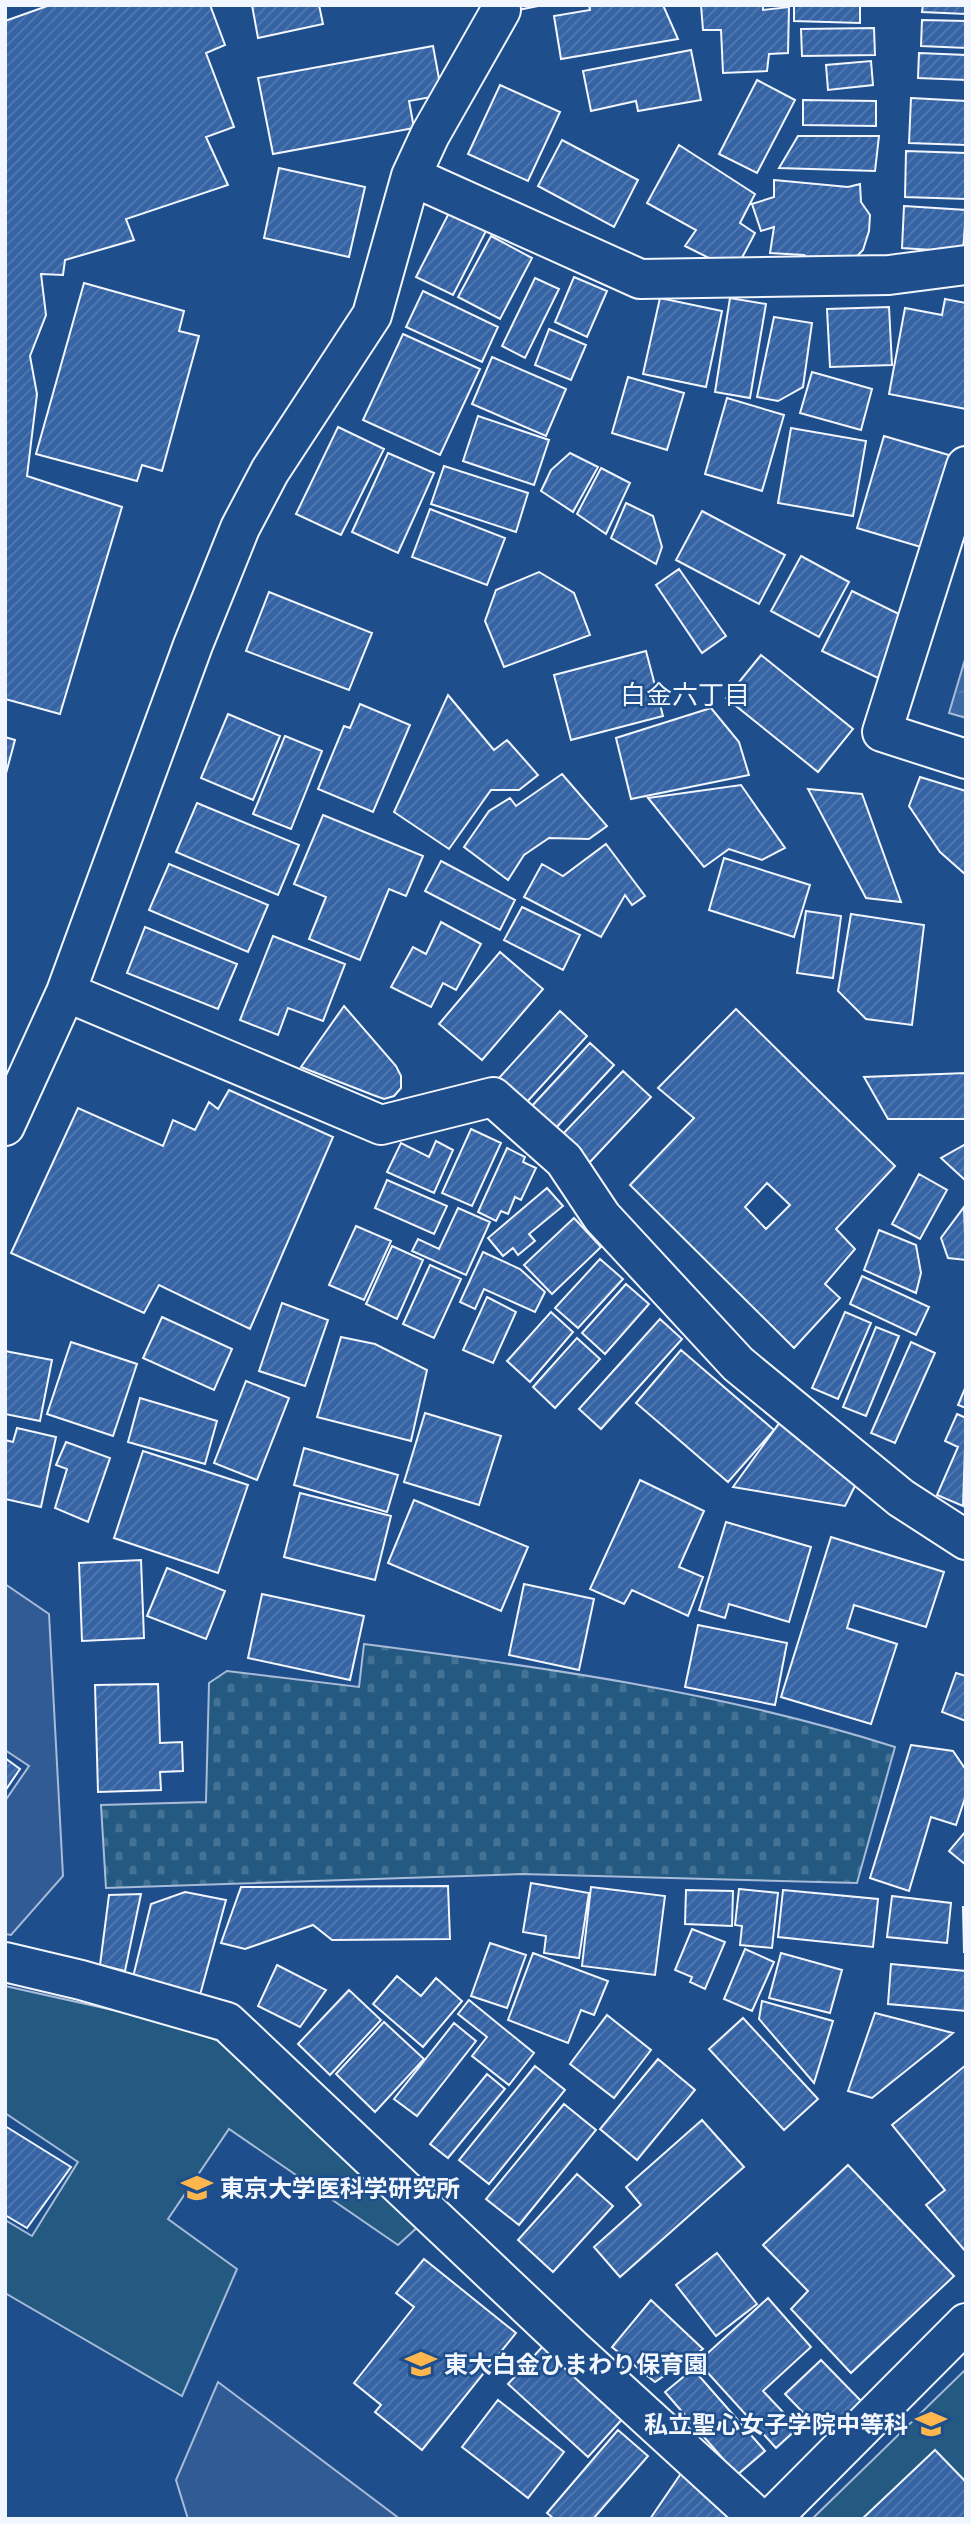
<svg xmlns="http://www.w3.org/2000/svg" width="971" height="2524" font-family="Montserrat,'Noto Sans JP',sans-serif">
<style>
.green{fill:#245a82;stroke:#a8bbd7;stroke-width:2}
.cemetery{fill:url(#cemetery-stones);stroke:#a8bbd7;stroke-width:2}
.parking{fill:#305b95;stroke:#a8bbd7;stroke-width:2}
.water{fill:url(#water-ripples);stroke:#a8bbd7;stroke-width:2}
.building{fill:url(#building-hatch);stroke:#f2f6ff;stroke-width:2;fill-rule:evenodd}
.lines{fill:none;stroke-linecap:round;stroke-linejoin:round}
.street-casing{stroke:#f2f6ff;stroke-width:42}
.street{stroke:#1f4e8c;stroke-width:38}
.labels{text-anchor:middle;dominant-baseline:central;stroke-width:5;stroke-linejoin:round;paint-order:stroke}
.poi-label{font-size:24px;font-weight:bold;fill:#f2f6ff;stroke:#1f4e8c;text-anchor:start}
.neighbourhood-label{font-size:26px;fill:#f2f6ff;stroke:#1f4e8c}
</style>
<defs>
<pattern id="cemetery-stones" width="16" height="16" patternUnits="userSpaceOnUse" patternTransform="scale(1.75)"><rect width="16" height="16" fill="#245a82"/><path d="M2 7V4a2 2 0 0 1 4 0v3zM10 15v-3a2 2 0 0 1 4 0v3z" fill="#447295"/></pattern>
<pattern id="water-ripples" width="26" height="14" patternUnits="userSpaceOnUse" patternTransform="scale(1.75)"><rect width="26" height="14" fill="#3b69a3"/><path d="M2 4q2-2 4 0t4 0M15 11q2-2 4 0t4 0" fill="none" stroke="#587fb1"/></pattern>
<pattern id="building-hatch" width="6" height="6" patternUnits="userSpaceOnUse" patternTransform="scale(1.75)"><rect width="6" height="6" fill="#3563a3"/><path d="M-1 1l2-2M0 6l6-6M5 7l2-2" fill="none" stroke="#537ab1"/></pattern>
</defs>
<rect width="100%" height="100%" fill="#1f4e8c"/>
<!-- green -->
<path class="green" d="M5 1986 171 2023 235 2047 420 2225 398 2245 229 2129 168 2219 237 2269 182 2396 5 2293V2220L32 2236 78 2162 5 2113Z
M966 2369V2519H812Z"/>
<!-- cemetery -->
<path class="cemetery" d="M364 1644C543 1667 723 1692 895 1747L857 1883 522 1874 106 1888 101 1805 206 1802 209 1683 227 1671 359 1687Z"/>
<!-- parking -->
<path class="parking" d="M5 1584 49 1614 63 1876 11 1935 5 1934V1801L29 1766 5 1750Z
M218 2382 400 2519H188L176 2480Z"/>
<!-- water -->
<path class="water" d="M966 656V718L949 713Z"/>
<!-- building -->
<path class="building" d="M50 5H210L225 45 206 53 234 127 206 137 228 185 126 219 134 240 65 260 63 275 41 274 46 315 30 356 37 394 27 476 122 507 60 714 5 699V21Z
M252 5H319L323 24 258 38Z
M517 5H543L518 10Z
M589 5H663L678 39 561 59 554 16 590 10Z
M701 5H763V10L789 7 788 53 769 54 767 71 723 73 721 30H703Z
M794 5H860V23L794 21Z
M923 5H966V14L922 12Z
M922 20 966 21V48L921 46Z
M874 28 875 55 802 56 801 29Z
M433 46 442 95 409 101 414 128 273 154 258 78Z
M691 50 701 100 638 111 636 101 591 111 583 71Z
M919 53 966 55V80L918 78Z
M871 61 873 85 828 90 826 65Z
M757 80 795 100 757 173 719 154Z
M500 85 560 112 528 181 468 154Z
M911 98 966 101V145L909 143Z
M803 100 876 101V126L803 125Z
M798 136H879L875 171 779 168Z
M562 140 638 180 614 227 538 186Z
M679 145 755 194 740 223 755 233 735 271 685 246 696 230 647 203Z
M906 151 966 153V199L905 197Z
M279 168 365 187 349 257 264 238Z
M774 180 848 187 860 184 861 202 870 215 869 231 863 250 849 264 818 266 804 255 770 253 774 227 761 231 752 204 774 197Z
M904 206 966 210 963 252 902 248Z
M450 211 487 229 453 295 416 277Z
M491 236 532 258 500 319 458 297Z
M574 277 607 291 587 337 555 322Z
M535 278 559 289 525 358 502 346Z
M84 283 184 311 179 331 199 336 162 471 142 465 137 481 36 454Z
M423 291 498 327 482 362 406 327Z
M660 298 722 311 706 387 643 374Z
M730 298 766 304 750 398 715 392Z
M945 299 966 303V409L889 394 905 308 942 315Z
M889 307 892 365 830 367 827 309Z
M774 317 812 323 803 387 778 401 757 397Z
M549 329 586 345 571 380 535 365Z
M403 334 480 369 440 455 363 420Z
M492 357 566 389 546 436 472 404Z
M812 372 872 389 861 430 800 413Z
M628 377 684 393 667 450 612 433Z
M727 398 784 415 762 491 705 474Z
M478 416 549 440 534 485 463 461Z
M338 427 384 449 341 535 296 514Z
M791 428 866 441 853 516 778 503Z
M884 436 959 458 931 550 857 528Z
M388 453 434 473 398 553 352 532Z
M570 453 598 467 573 512 541 491 551 470Z
M444 466 528 493 516 532 431 504Z
M601 468 630 483 606 534 577 514Z
M626 503 653 516 662 547 656 564 611 538Z
M430 509 505 538 487 585 412 557Z
M702 511 785 555 759 604 676 560Z
M801 556 849 582 819 637 771 611Z
M679 569 726 636 702 653 656 585Z
M539 572 574 593 590 635 504 667 485 621 496 590Z
M852 591 907 618 878 678 822 651Z
M269 592 372 633 349 690 246 651Z
M646 651 663 716 571 740 554 675Z
M761 655 853 729 818 772 726 698Z
M448 695 494 750 507 740 538 775 519 790H491L449 849 394 812Z
M360 704 410 725 373 812 318 789 344 726 350 728Z
M711 708 739 742 749 775 631 799 616 738Z
M228 714 280 736 253 800 201 778Z
M285 736 322 751 291 829 253 814Z
M5 737 15 740 5 777Z
M562 774 607 826 589 839 549 838 524 855 508 880 464 847 489 811 510 798 516 806Z
M920 777 966 791V875L940 852 909 806Z
M741 785 785 848 762 860 729 849 704 867 648 798Z
M808 789 862 794 901 902 866 898Z
M197 803 299 845 278 895 176 852Z
M323 815 423 856 406 896 389 889 360 960 309 939 326 897 294 884Z
M606 844 645 896 632 905 625 895 601 937 524 897 542 864 563 876Z
M724 858 810 885 794 937 709 910Z
M441 861 515 900 500 930 425 891Z
M169 864 268 905 248 952 149 910Z
M522 907 580 935 563 970 504 940Z
M806 911 841 916 833 978 797 973Z
M851 914 924 925 912 1025 866 1019 838 991Z
M441 922 481 944 456 990 443 983 431 1007 391 987 413 947 426 954Z
M145 927 237 964 218 1009 127 973Z
M273 936 345 964 323 1021 288 1008 278 1035 240 1020Z
M500 952 543 989 482 1060 439 1024Z
M344 1006 396 1066 401 1076V1088L394 1096 384 1099 373 1095 301 1067Z
M736 1009 895 1166 836 1229 855 1249 825 1284 840 1298 794 1348 630 1185 694 1118 658 1088ZM767 1183 790 1205 766 1229 745 1207Z
M560 1011 587 1036 526 1103 499 1078Z
M590 1043 614 1065 554 1130 530 1108Z
M623 1071 651 1097 589 1163 561 1136Z
M966 1073V1119H888L864 1077Z
M229 1090 333 1137 250 1329 159 1285 144 1313 11 1253 78 1108 163 1146 173 1120 195 1130 209 1102 218 1109Z
M471 1129 501 1143 472 1206 442 1193Z
M436 1141 453 1150 434 1193 387 1172 401 1143 429 1157Z
M966 1144V1181L941 1158Z
M507 1148 525 1157 523 1162 536 1168 521 1200 515 1197 508 1214 501 1211 496 1221 478 1212Z
M919 1174 947 1190 920 1239 892 1224Z
M387 1180 447 1206 434 1234 375 1208Z
M547 1188 563 1206 529 1234 535 1241 518 1255 513 1248 503 1256 488 1238Z
M964 1207 966 1260 948 1258 941 1238Z
M458 1208 490 1222 466 1275 412 1251 418 1239 439 1249Z
M574 1218 601 1247 552 1294 524 1265Z
M356 1226 391 1241 364 1300 329 1285Z
M879 1230 916 1245 921 1273 916 1293 864 1270Z
M392 1246 423 1260 397 1319 366 1304Z
M483 1252 520 1269 545 1292 535 1312 484 1289 475 1309 460 1302Z
M600 1259 623 1279 578 1328 555 1308Z
M430 1265 461 1279 434 1338 403 1324Z
M862 1276 929 1307 916 1335 850 1304Z
M626 1284 649 1304 605 1354 582 1333Z
M487 1297 516 1312 493 1363 463 1350Z
M282 1303 328 1320 305 1386 259 1371Z
M551 1312 573 1332 530 1382 507 1361Z
M845 1312 871 1323 838 1399 812 1388Z
M162 1317 232 1349 214 1390 143 1358Z
M660 1319 682 1339 601 1429 579 1409Z
M876 1327 899 1336 866 1416 843 1407Z
M341 1337 375 1344 427 1370 411 1441 317 1417Z
M577 1338 600 1359 555 1408 533 1387Z
M71 1342 137 1364 113 1436 47 1414Z
M911 1342 935 1353 895 1443 871 1433Z
M681 1350 774 1430 728 1482 636 1403Z
M5 1351 52 1360 40 1421 5 1414Z
M246 1381 289 1398 257 1480 214 1463Z
M966 1386V1408L958 1405Z
M140 1398 217 1421 205 1464 128 1442Z
M425 1413 501 1436 479 1505 404 1482Z
M957 1414 966 1418 963 1506 937 1495 958 1447 945 1441Z
M780 1422 857 1482 845 1506 733 1487Z
M17 1428 56 1437 41 1507 5 1499V1440L13 1442Z
M66 1442 110 1458 88 1522 55 1508 67 1469 56 1465Z
M304 1448 398 1475 387 1512 294 1485Z
M143 1451 248 1485 218 1573 114 1538Z
M640 1480 704 1511 679 1567 703 1577 688 1616 632 1590 624 1604 590 1589Z
M300 1493 391 1516 375 1580 284 1557Z
M414 1500 528 1547 501 1611 388 1563Z
M726 1522 811 1547 789 1622 729 1604 725 1618 699 1610Z
M831 1537 944 1572 926 1627 854 1605 847 1628 897 1644 871 1724 781 1697Z
M141 1560 144 1638 82 1641 79 1563Z
M167 1568 225 1591 206 1639 147 1616Z
M524 1584 594 1599 579 1670 509 1655Z
M262 1594 364 1616 350 1680 248 1658Z
M698 1625 787 1643 775 1705 685 1687Z
M956 1673 966 1676V1721L942 1712Z
M158 1684 160 1743 182 1742 183 1771 160 1772 161 1790 98 1792 95 1685Z
M911 1745 953 1751 966 1770V1795L956 1825 931 1817 909 1891 870 1878Z
M5 1758 20 1769 5 1791Z
M966 1831V1865L949 1851Z
M531 1883 589 1893 579 1958 544 1953 546 1936 523 1932Z
M448 1886 450 1939 332 1940 313 1925 245 1949 221 1943 241 1887Z
M591 1887 665 1896 655 1975 582 1966Z
M739 1889 778 1893 772 1948 740 1945 742 1926 735 1925Z
M686 1890 733 1891 732 1926 685 1924Z
M783 1890 878 1899 873 1947 778 1937Z
M185 1892 226 1900 200 1995 133 1977 151 1904Z
M141 1894 125 1971 100 1965 109 1895Z
M892 1896 951 1903 947 1943 887 1937Z
M963 1907H966V1952H964Z
M692 1929 725 1942 705 1989 690 1982 692 1977 675 1970Z
M490 1943 526 1955 507 2008 471 1996Z
M745 1949 774 1962 752 2011 724 1999Z
M533 1953 608 1981 594 2015 581 2010 568 2043 508 2020Z
M781 1953 842 1970 830 2013 769 1998Z
M891 1964 966 1971V2011L888 2004Z
M277 1965 326 1990 300 2027 258 2006Z
M397 1976 421 1996 436 1978 462 2001 423 2047 373 2004Z
M349 1990 381 2020 330 2075 298 2044Z
M469 2000 534 2053 509 2085 472 2056 487 2037 458 2014Z
M762 2001 833 2021 814 2083 759 2019Z
M875 2013 953 2033 872 2098 848 2091Z
M607 2015 651 2050 614 2098 570 2064Z
M743 2018 818 2099 784 2130 709 2049Z
M384 2022 424 2059 375 2112 336 2074Z
M454 2023 476 2041 417 2116 394 2099Z
M658 2059 695 2090 637 2160 600 2129Z
M966 2065V2252L926 2205 945 2190 892 2125Z
M535 2066 565 2090 489 2184 459 2160Z
M487 2074 505 2089 448 2158 430 2144Z
M564 2104 596 2130 519 2225 486 2199Z
M702 2120 744 2167 620 2277 594 2247 641 2205 626 2187Z
M5 2126 71 2167 27 2228 5 2215Z
M848 2165 954 2276 851 2373 791 2309 808 2291 763 2245Z
M577 2174 613 2206 553 2272 518 2240Z
M717 2253 757 2304 716 2336 676 2285Z
M424 2259 516 2333 422 2450 375 2412 381 2405 354 2383 414 2307 396 2293Z
M768 2298 811 2347 763 2391 798 2428 776 2448 698 2362Z
M651 2300 703 2349 655 2382 612 2347Z
M545 2344 625 2416 588 2457 508 2384Z
M821 2360 863 2403 827 2437 785 2394Z
M693 2369 765 2451 737 2475 665 2392Z
M498 2400 564 2452 528 2498 462 2447Z
M618 2430 648 2456 593 2519H554L547 2513Z
M935 2450 966 2482V2519H862Z
M682 2472 737 2519H650Z"/>
<g class="lines">
<defs>
<path id="street" d="M411 176 640 279 889 275 966 265
M966 466 882 732 966 759
M66 992 381 1125 493 1097 564 1160 602 1217 738 1364 901 1498 966 1540
M5 1126 66 992 193 645 240 528 270 471 372 315 411 176 430 135 501 10 500 5
M5 1962 81 1980 227 2022 573 2349 759 2519
M771 2519 966 2323"/>
</defs>
<!-- street casing -->
<use href="#street" class="street-casing"/>
<!-- street -->
<use href="#street" class="street"/>
</g>
<!-- icons -->
<defs>
<symbol id="university-bare" viewBox="-9 -9 18 18"><path d="M0-5L7-2L0 1L-7-2ZM-4 1L0 2.5L4 1V4Q0 6-4 4Z" fill="#ffb74d" stroke="#1f4e8c" stroke-width="2.5" paint-order="stroke"/></symbol>
<symbol id="school-bare" viewBox="-9 -9 18 18"><path d="M0-5L7-2L0 1L-7-2ZM-4 1L0 2.5L4 1V4Q0 6-4 4Z" fill="#ffb74d" stroke="#1f4e8c" stroke-width="2.5" paint-order="stroke"/></symbol>
</defs>
<g fill-rule="evenodd">
<use href="#university-bare" x="175" y="2166" width="44" height="44"/>
<use href="#school-bare" x="399" y="2342" width="44" height="44"/>
<use href="#school-bare" x="909" y="2402" width="44" height="44"/>
</g>
<g class="labels">
<!-- poi labels -->
<g class="poi-label">
<text x="220" y="2188">東京大学医科学研究所</text>
<text x="444" y="2364">東大白金ひまわり保育園</text>
<text x="908" y="2424" text-anchor="end">私立聖心女子学院中等科</text>
</g>
<!-- neighbourhood labels -->
<g class="neighbourhood-label">
<text x="685" y="695">白金六丁目</text>
</g>
</g>
<!-- border -->
<rect width="971" height="2524" fill="none" stroke="#f2f6ff" stroke-width="14"/>
</svg>
